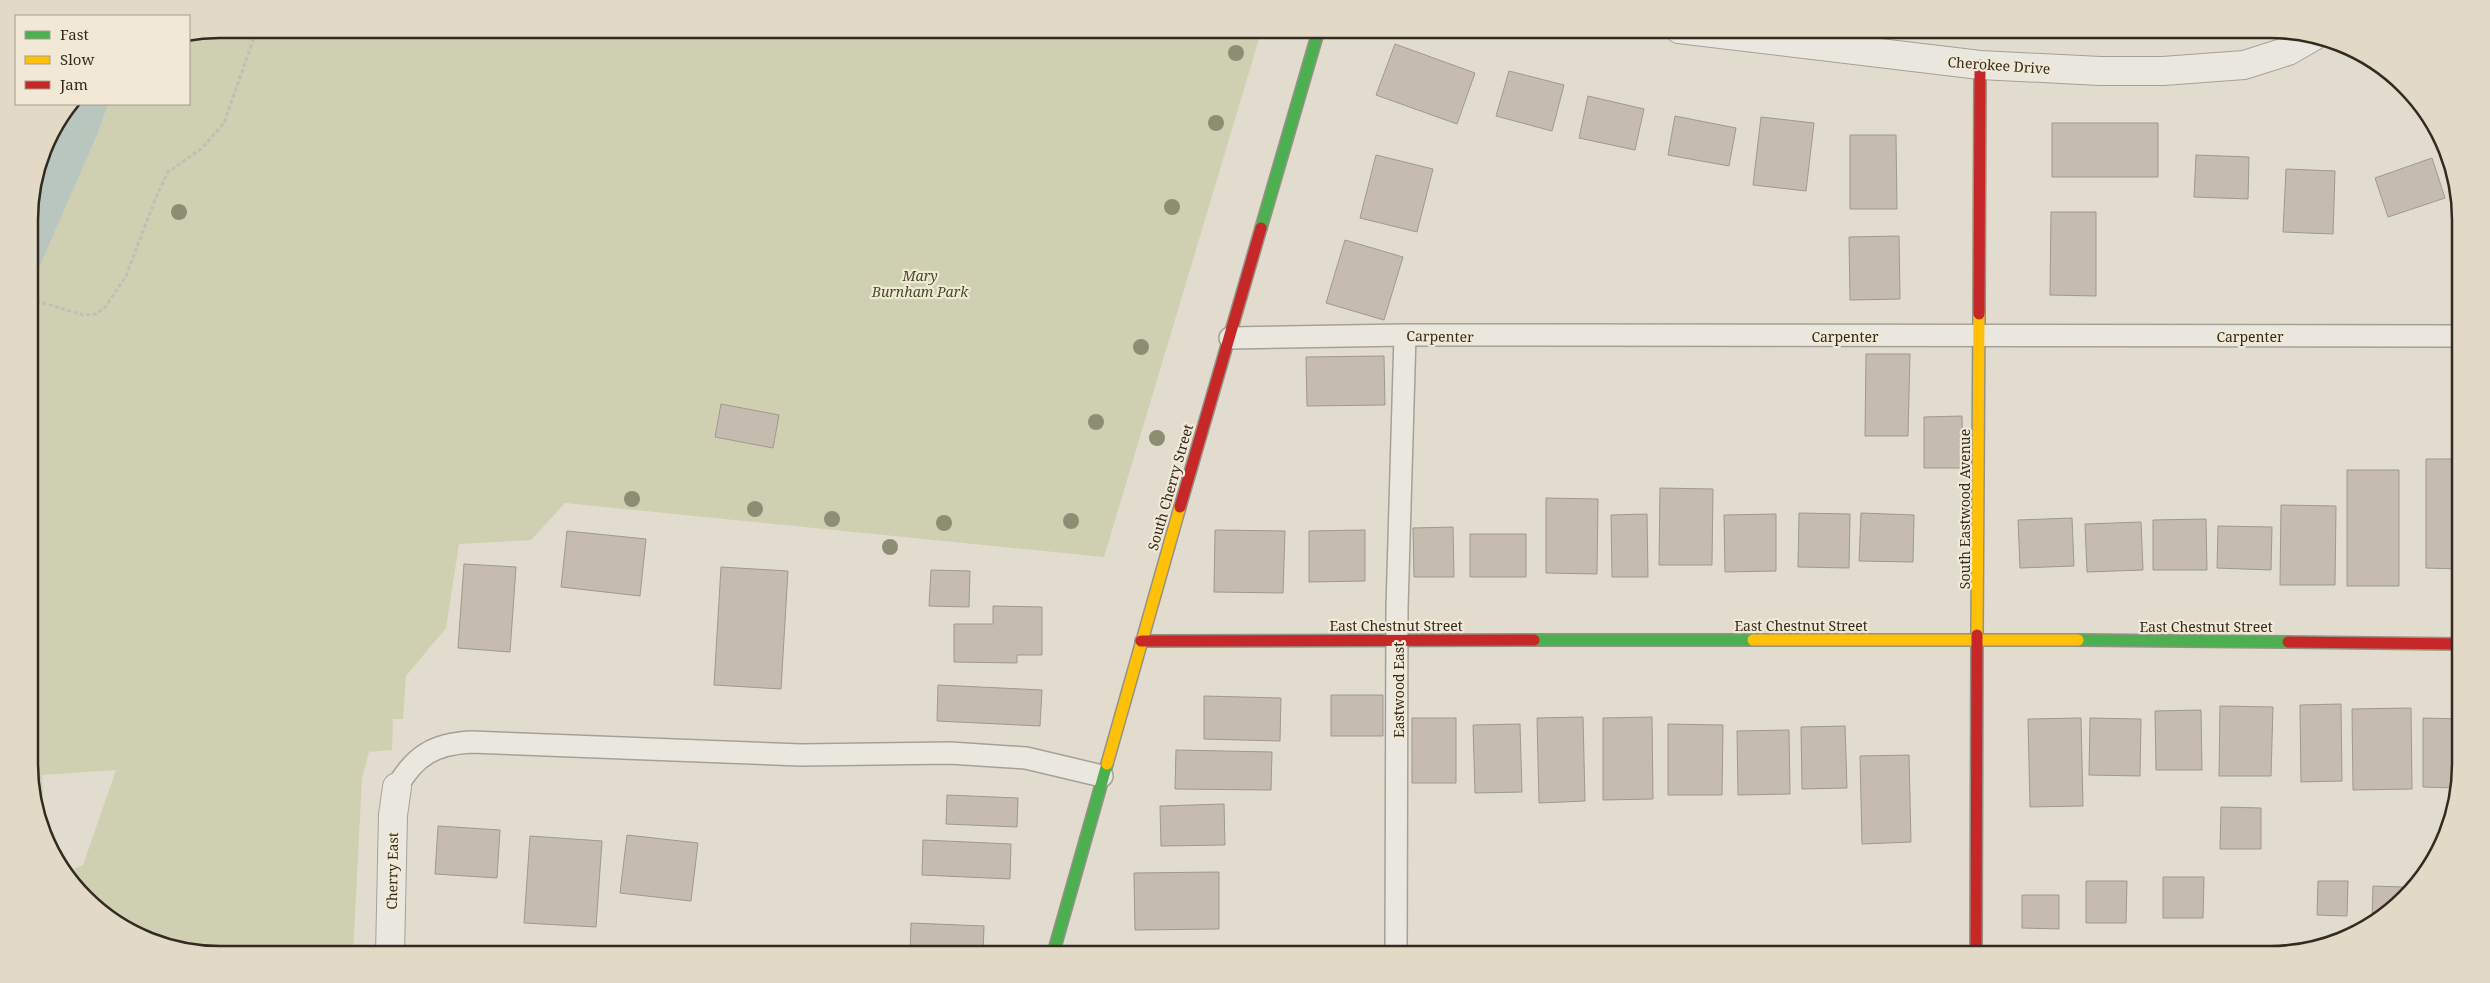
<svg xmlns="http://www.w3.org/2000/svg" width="2490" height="983" font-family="'Noto Serif',serif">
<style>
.green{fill:#cfd0b2}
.water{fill:#b8c6be}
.building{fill:#c5bbaf;stroke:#a1988e}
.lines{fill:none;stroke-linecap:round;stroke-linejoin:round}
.lane-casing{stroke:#a6a197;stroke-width:24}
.street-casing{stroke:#a6a197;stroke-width:30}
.fast-casing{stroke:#969186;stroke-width:14}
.slow-casing{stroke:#969186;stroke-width:14}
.jam-casing{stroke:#969186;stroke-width:14}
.path{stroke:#c2beb6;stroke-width:3;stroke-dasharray:4 2.5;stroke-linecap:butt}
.lane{stroke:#eae7df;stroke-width:21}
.street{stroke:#eae7df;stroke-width:28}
.fast{stroke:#4caf50;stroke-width:11}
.slow{stroke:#ffc107;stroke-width:11}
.jam{stroke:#c62828;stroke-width:11}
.tree{fill:#8b8e73}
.labels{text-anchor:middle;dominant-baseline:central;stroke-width:4.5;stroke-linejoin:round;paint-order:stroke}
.street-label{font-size:14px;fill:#342a20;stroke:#f1e9d5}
.park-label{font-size:14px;font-style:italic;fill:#454e29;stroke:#f1e9d5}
.rim{fill:none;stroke:#342a20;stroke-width:2.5}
</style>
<rect width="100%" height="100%" fill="#e1dcce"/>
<!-- green -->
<path class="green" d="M219 29H1262L1104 557 565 503 531 540 459 544 446 628 406 676 403 719H393L392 750 369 752 362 778 353 954H219L158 944 113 922 76 889 65 873 83 865 116 770 42 775 45 837 32 801 29 206 49 135 72 104H189V35Z"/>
<!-- water -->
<path class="water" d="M72 104H108L96 137 30 288 29 206 49 135Z"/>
<!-- building -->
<path class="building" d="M1395 44 1475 73 1457 124 1376 95Z
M1509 71 1564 85 1552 131 1496 116Z
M1588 96 1644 109 1635 150 1579 138Z
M1675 116 1736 128 1729 166 1668 155Z
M1761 117 1814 123 1806 191 1753 185Z
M2052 123H2158V177H2052Z
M1850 135H1896L1897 209H1850Z
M1376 155 1433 169 1417 232 1360 218Z
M2196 155 2249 157 2248 199 2194 197Z
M2432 158 2445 198 2388 217 2375 178Z
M2286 169 2335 171 2333 234 2283 232Z
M2051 212H2096V296L2050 295Z
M1899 236 1900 299 1850 300 1849 237Z
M1345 240 1403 257 1384 320 1326 303Z
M1866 354H1910L1908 436H1865Z
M1384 356 1385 405 1307 406 1306 357Z
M721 404 779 415 773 448 715 437Z
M1962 416 1963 468H1924V417Z
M2426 459H2460L2461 569 2426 568Z
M2347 470H2399V586H2347Z
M1660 488 1713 489 1712 565H1659Z
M1546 498 1598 499 1597 574 1546 573Z
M2281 505 2336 506 2335 585H2280Z
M1799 513 1850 514 1849 568 1798 567Z
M1861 513 1914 515 1913 562 1859 561Z
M1647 514 1648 577H1612L1611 515Z
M1776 514V571L1725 572 1724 515Z
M2072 518 2074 566 2020 568 2018 520Z
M2206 519 2207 570H2153V520Z
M2141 522 2143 570 2087 572 2085 524Z
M2218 526 2272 527 2271 570 2217 568Z
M1453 527 1454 577H1414L1413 528Z
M1215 530 1285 531 1283 593 1214 592Z
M1365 530V581L1309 582V531Z
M567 531 646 539 640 596 561 587Z
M1470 534H1526V577H1470Z
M464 564 516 567 510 652 458 648Z
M721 567 788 571 781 689 714 685Z
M931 570 970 571 969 607 929 606Z
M993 606 1042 607V655H1017V663L954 662V624H993Z
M938 685 1042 690 1040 726 937 721Z
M1331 695H1383V736H1331Z
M1204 696 1281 698 1280 741 1204 739Z
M2341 704 2342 781 2301 782 2300 705Z
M2220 706 2273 707 2271 776H2219Z
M2411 708 2412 789 2353 790 2352 709Z
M2201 710 2202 770H2156L2155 711Z
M1583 717 1585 801 1539 803 1537 718Z
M1652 717 1653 799 1603 800V718Z
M1412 718H1456V783H1412Z
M2081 718 2083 806 2030 807 2028 719Z
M2090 718 2141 719 2140 776 2089 775Z
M2423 718 2461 719V764L2457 788 2423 787Z
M1520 724 1522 792 1475 793 1473 725Z
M1668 724 1723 725 1722 795H1668Z
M1845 726 1847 788 1802 789 1801 727Z
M1789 730 1790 794 1738 795 1737 731Z
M1176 750 1272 752 1271 790 1175 789Z
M1909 755 1911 842 1862 844 1860 756Z
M947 795 1018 798 1017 827 946 824Z
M1224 804 1225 845 1161 846 1160 806Z
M2221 807 2261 808V849H2220Z
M438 826 500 830 497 878 435 874Z
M627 835 698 843 691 901 620 893Z
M530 836 602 841 596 927 524 923Z
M923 840 1011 844 1010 879 922 875Z
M1219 872V929L1135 930 1134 873Z
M2163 877H2204L2203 918H2163Z
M2086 881H2127L2126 923H2086Z
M2318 881H2348L2347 916 2317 915Z
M2373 886 2403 887V899L2387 915 2376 921H2372Z
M2022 895H2059V929L2022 928Z
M911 923 984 926 983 954H910Z"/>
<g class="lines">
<defs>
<path id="lane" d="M1230 338 1405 335 2460 336
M397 787C415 755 435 744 471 742L801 755 950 753 1026 758 1102 776
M1396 954 1397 608 1405 335"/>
<path id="street" d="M1679 29 1980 65 2100 71H2163L2244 65 2288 51 2314 36
M390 954 393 815 397 787"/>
<path id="fast" d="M1261 228 1319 29
M1534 640H1753
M2078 640 2288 642
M1053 954 1107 764"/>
<path id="slow" d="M1977 635 1979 314
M1753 640H2078
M1107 764 1180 507"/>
<path id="jam" d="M1979 314 1980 65
M1180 507 1261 228
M1141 641 1534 640
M2288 642 2461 644
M1976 954 1977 635"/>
</defs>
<!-- lane casing -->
<use href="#lane" class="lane-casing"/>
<!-- street casing -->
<use href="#street" class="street-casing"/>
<!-- fast casing -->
<use href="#fast" class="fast-casing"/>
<!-- slow casing -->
<use href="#slow" class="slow-casing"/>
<!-- jam casing -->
<use href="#jam" class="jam-casing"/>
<!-- path -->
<path class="path" d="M30 299 83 315 96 314 106 306 126 276 156 197 168 172 201 149 224 123 257 29"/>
<!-- lane -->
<use href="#lane" class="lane"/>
<!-- street -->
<use href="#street" class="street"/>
<!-- fast -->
<use href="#fast" class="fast"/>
<!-- slow -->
<use href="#slow" class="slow"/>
<!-- jam -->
<use href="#jam" class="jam"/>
</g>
<!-- trees -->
<g class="tree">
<circle cx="1236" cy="53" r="8"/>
<circle cx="1216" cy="123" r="8"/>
<circle cx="1172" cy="207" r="8"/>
<circle cx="179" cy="212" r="8"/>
<circle cx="1141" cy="347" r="8"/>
<circle cx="1096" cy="422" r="8"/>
<circle cx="1157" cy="438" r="8"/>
<circle cx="632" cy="499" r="8"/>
<circle cx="755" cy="509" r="8"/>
<circle cx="832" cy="519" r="8"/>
<circle cx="1071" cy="521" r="8"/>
<circle cx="944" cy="523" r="8"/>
<circle cx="890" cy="547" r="8"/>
</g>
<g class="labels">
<!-- street labels -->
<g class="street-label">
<text transform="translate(1999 65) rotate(4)">Cherokee Drive</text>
<text transform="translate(1440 336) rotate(1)">Carpenter</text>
<text x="1845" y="336">Carpenter</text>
<text x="2250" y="336">Carpenter</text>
<text transform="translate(1170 487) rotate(-74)">South Cherry Street</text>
<text transform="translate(1964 509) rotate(-90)">South Eastwood Avenue</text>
<text x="1396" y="625">East Chestnut Street</text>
<text x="1801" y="625">East Chestnut Street</text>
<text x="2206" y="626">East Chestnut Street</text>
<text transform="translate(1398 690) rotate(-90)">Eastwood East</text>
<text transform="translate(392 871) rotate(-89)">Cherry East</text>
</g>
<!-- park labels -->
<g class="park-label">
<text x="920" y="275">Mary<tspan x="920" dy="16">Burnham Park</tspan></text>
</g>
</g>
<!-- crop -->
<path d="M0 0H2490V983H0ZM220 38H2270A182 182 0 0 1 2452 220V764A182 182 0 0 1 2270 946H220A182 182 0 0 1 38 764V220A182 182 0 0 1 220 38Z" fill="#e2dac7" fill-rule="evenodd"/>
<path class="rim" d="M220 38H2270A182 182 0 0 1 2452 220V764A182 182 0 0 1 2270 946H220A182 182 0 0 1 38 764V220A182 182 0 0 1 220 38Z"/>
<!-- legend -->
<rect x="15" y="15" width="175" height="90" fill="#f1e9d5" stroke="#a59d8d"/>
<rect x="25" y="31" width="25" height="8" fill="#4caf50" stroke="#a59d8d"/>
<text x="60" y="40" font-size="15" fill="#342a20">Fast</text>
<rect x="25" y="56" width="25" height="8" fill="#ffc107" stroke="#a59d8d"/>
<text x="60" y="65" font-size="15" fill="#342a20">Slow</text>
<rect x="25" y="81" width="25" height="8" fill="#c62828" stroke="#a59d8d"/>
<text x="60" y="90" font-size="15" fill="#342a20">Jam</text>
</svg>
